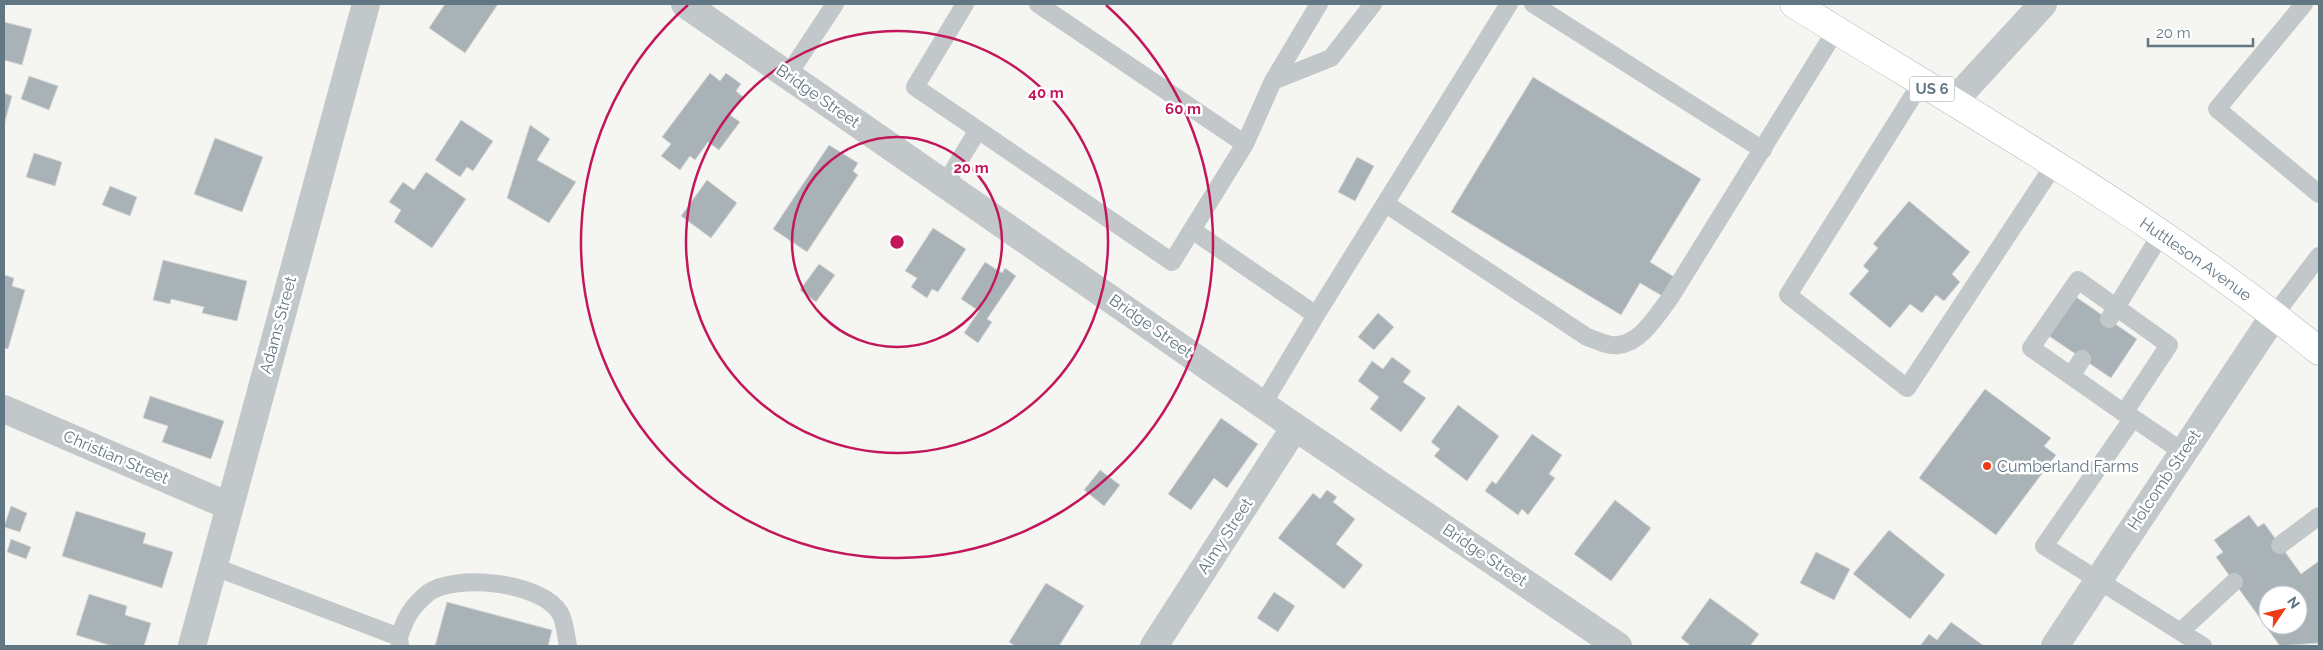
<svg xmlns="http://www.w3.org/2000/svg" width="2323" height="650" font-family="Raleway,sans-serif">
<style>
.building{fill:#a9b2b7;stroke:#d7d6d4;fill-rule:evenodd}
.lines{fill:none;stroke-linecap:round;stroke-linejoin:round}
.highway-casing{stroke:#b6babd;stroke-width:29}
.lane{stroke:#c2c7c9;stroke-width:18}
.street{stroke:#c2c7c9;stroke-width:28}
.highway{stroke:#fff;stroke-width:28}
.ring{fill:none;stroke:#c2185b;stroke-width:2.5}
.poi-dot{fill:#ee3c18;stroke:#fff;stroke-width:2}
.labels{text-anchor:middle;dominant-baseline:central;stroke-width:5;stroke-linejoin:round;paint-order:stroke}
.shield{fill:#fff;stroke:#91a0a9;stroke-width:1}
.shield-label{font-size:15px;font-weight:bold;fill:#627784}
.street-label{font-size:16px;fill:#627784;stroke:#fff}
.poi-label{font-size:16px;fill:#627784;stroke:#fff;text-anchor:start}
.centre{fill:#c2185b;stroke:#fff;stroke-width:2.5}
.ring-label{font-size:15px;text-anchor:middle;font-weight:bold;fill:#c2185b;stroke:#fff;stroke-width:5;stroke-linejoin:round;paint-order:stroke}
</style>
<rect width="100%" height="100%" fill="#f5f5f1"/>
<!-- building -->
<path class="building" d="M445 4H498L465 53 429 28Z
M4 22 32 29 22 65 4 60Z
M710 73 720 81 726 73 741 84 736 91 743 97 730 115 740 122 719 150 708 142 695 160 690 156 680 170 661 156 671 144 662 137Z
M29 76 58 86 49 110 21 99Z
M1533 77 1701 179 1650 262 1676 278 1664 297 1640 283 1621 315 1451 212Z
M4 93 12 96 4 125Z
M461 120 493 141 473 171 467 167 460 177 435 160Z
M530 125 550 139 537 160 576 182 549 223 507 198Z
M215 138 263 157 242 212 194 194Z
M829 145 858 163 853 171 858 175 807 252 773 229Z
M34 153 62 162 55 186 26 177Z
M1357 157 1374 166 1355 201 1338 192Z
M426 172 466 199 432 248 394 222 401 210 389 202 403 182 414 190Z
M707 180 737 203 711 238 681 216Z
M110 186 137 197 130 216 102 205Z
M1909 201 1970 252 1952 274 1960 282 1944 301 1936 295 1922 313 1910 304 1890 328 1849 294 1869 271 1863 266 1878 248 1873 244Z
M933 228 966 249 938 292 932 289 927 298 911 287 917 278 905 271Z
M163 260 247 281 237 321 202 313 204 307 171 299 170 304 153 300Z
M985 262 1002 273 1005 268 1016 276 987 319 992 322 978 343 964 333 979 311 961 299Z
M819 264 835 275 816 302 800 290Z
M4 275 14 278 12 286 25 290 8 349 4 348Z
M2076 297 2137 339 2111 378 2049 336Z
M1378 313 1394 327 1374 350 1358 337Z
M1392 357 1411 371 1403 382 1426 398 1401 432 1370 409 1379 397 1358 381 1372 361 1383 369Z
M1985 389 2051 438 2044 446 2056 455 1996 535 1919 478Z
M150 396 224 421 211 459 162 442 168 426 143 418Z
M1458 405 1499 436 1467 481 1434 456 1440 449 1431 442Z
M1221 418 1258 444 1227 488 1214 478 1191 510 1168 494Z
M1532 434 1562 455 1549 474 1555 478 1528 515 1522 509 1518 515 1485 491 1492 481 1496 484Z
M1100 470 1120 485 1104 506 1084 490Z
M1327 490 1337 497 1333 502 1355 519 1336 544 1363 565 1344 589 1278 538 1313 493 1320 499Z
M1615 500 1651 528 1611 581 1574 554Z
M11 506 27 513 20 532 4 527Z
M76 511 146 533 143 543 173 552 162 588 62 556Z
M2249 515 2258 527 2264 523 2301 574 2319 561V643L2280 646 2216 557 2223 552 2214 540ZM2268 595H2298V625H2268Z
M1889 530 1945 575 1910 619 1853 574Z
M11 539 31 547 26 559 7 552Z
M1816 552 1850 569 1834 600 1800 583Z
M1046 583 1084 606 1059 646H1015L1009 642Z
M1274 592 1295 606 1278 632 1257 618Z
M89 594 127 606 125 615 151 623 144 646H112L76 635Z
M1710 598 1759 634 1750 646H1691L1681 638Z
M447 602 552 630 548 646H435Z
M1951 622 1984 646H1920L1929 634 1937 640Z"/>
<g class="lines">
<defs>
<g id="highway">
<path id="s1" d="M1794 4C1971 114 2158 219 2319 351"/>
</g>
</defs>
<!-- highway casing -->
<use href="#highway" class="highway-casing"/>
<!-- lane -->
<path class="lane" d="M965 4 915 87 1172 262 1245 144 1273 81 1319 4
M1038 4 1245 144
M1533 4 1763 150
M2304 4 2217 109 2319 194
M788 75 835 4
M1273 81 1331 58 1373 4
M1921 83 1788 295 1907 388 2054 165
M945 184 978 130
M1386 204 1587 337C1596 340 1610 347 1618 345 1641 343 1657 315 1670 298L1836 30
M1192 230 1316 315
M2275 314 2319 256
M2109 319 2161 234
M2071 376 2082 359
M1263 404 1316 315 1509 4
M2124 413 2169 345 2078 280 2031 348 2124 413 2133 418
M2183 452 2133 418 2044 546 2203 646
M2280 545 2319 516
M212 566 399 637 400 646
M2181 631 2234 582
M399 637C406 617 411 607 428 593 455 573 542 582 560 613 565 621 566 637 568 646"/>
<!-- street -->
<path class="street" d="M685 4 1295 427 1618 646
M1953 102 2043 4
M4 409 229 506
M192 646 366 4
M1154 646 1295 427
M2055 646 2275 314"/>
<!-- highway -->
<use href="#highway" class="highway"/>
</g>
<!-- distance rings -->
<g class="ring">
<circle cx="897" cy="242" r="105"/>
<circle cx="897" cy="242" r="211"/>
<path d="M1106 5A316 316 0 1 1 688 5"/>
</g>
<!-- markers -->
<circle class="poi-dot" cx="1987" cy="466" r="5"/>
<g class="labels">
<!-- shield labels -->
<rect class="shield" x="1909.5" y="76.5" width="45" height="25" rx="4"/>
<g class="shield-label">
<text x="1932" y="89">US 6</text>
</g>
<!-- street labels -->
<g class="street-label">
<text transform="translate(818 96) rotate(35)">Bridge Street</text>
<text stroke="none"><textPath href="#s1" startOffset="476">Huttleson Avenue</textPath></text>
<text transform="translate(278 325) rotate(-75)">Adams Street</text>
<text transform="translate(1151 326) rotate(35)">Bridge Street</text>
<text transform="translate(116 457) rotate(23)">Christian Street</text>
<text transform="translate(2164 480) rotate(-56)">Holcomb Street</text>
<text transform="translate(1225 536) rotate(-57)">Almy Street</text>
<text transform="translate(1485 555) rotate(34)">Bridge Street</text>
</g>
<!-- poi labels -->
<g class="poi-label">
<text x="1997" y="466">Cumberland Farms</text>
</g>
</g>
<circle cx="897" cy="242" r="8" class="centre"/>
<g class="ring-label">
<text x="1046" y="98">40 m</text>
<text x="1183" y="114">60 m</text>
<text x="971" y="173">20 m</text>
</g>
<!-- border -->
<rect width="2323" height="650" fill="none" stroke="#627784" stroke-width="10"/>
<!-- north arrow -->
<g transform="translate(2283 610) rotate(55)"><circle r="24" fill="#ffffff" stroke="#c0c9ce"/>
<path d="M0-4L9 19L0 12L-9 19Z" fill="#ee3c18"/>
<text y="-8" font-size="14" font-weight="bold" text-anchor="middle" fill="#627784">N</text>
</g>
<!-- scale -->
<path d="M2148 38v8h105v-8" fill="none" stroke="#627784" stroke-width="2.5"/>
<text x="2156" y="38" font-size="15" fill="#627784" stroke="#ffffff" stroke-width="4" paint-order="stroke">20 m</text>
</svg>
